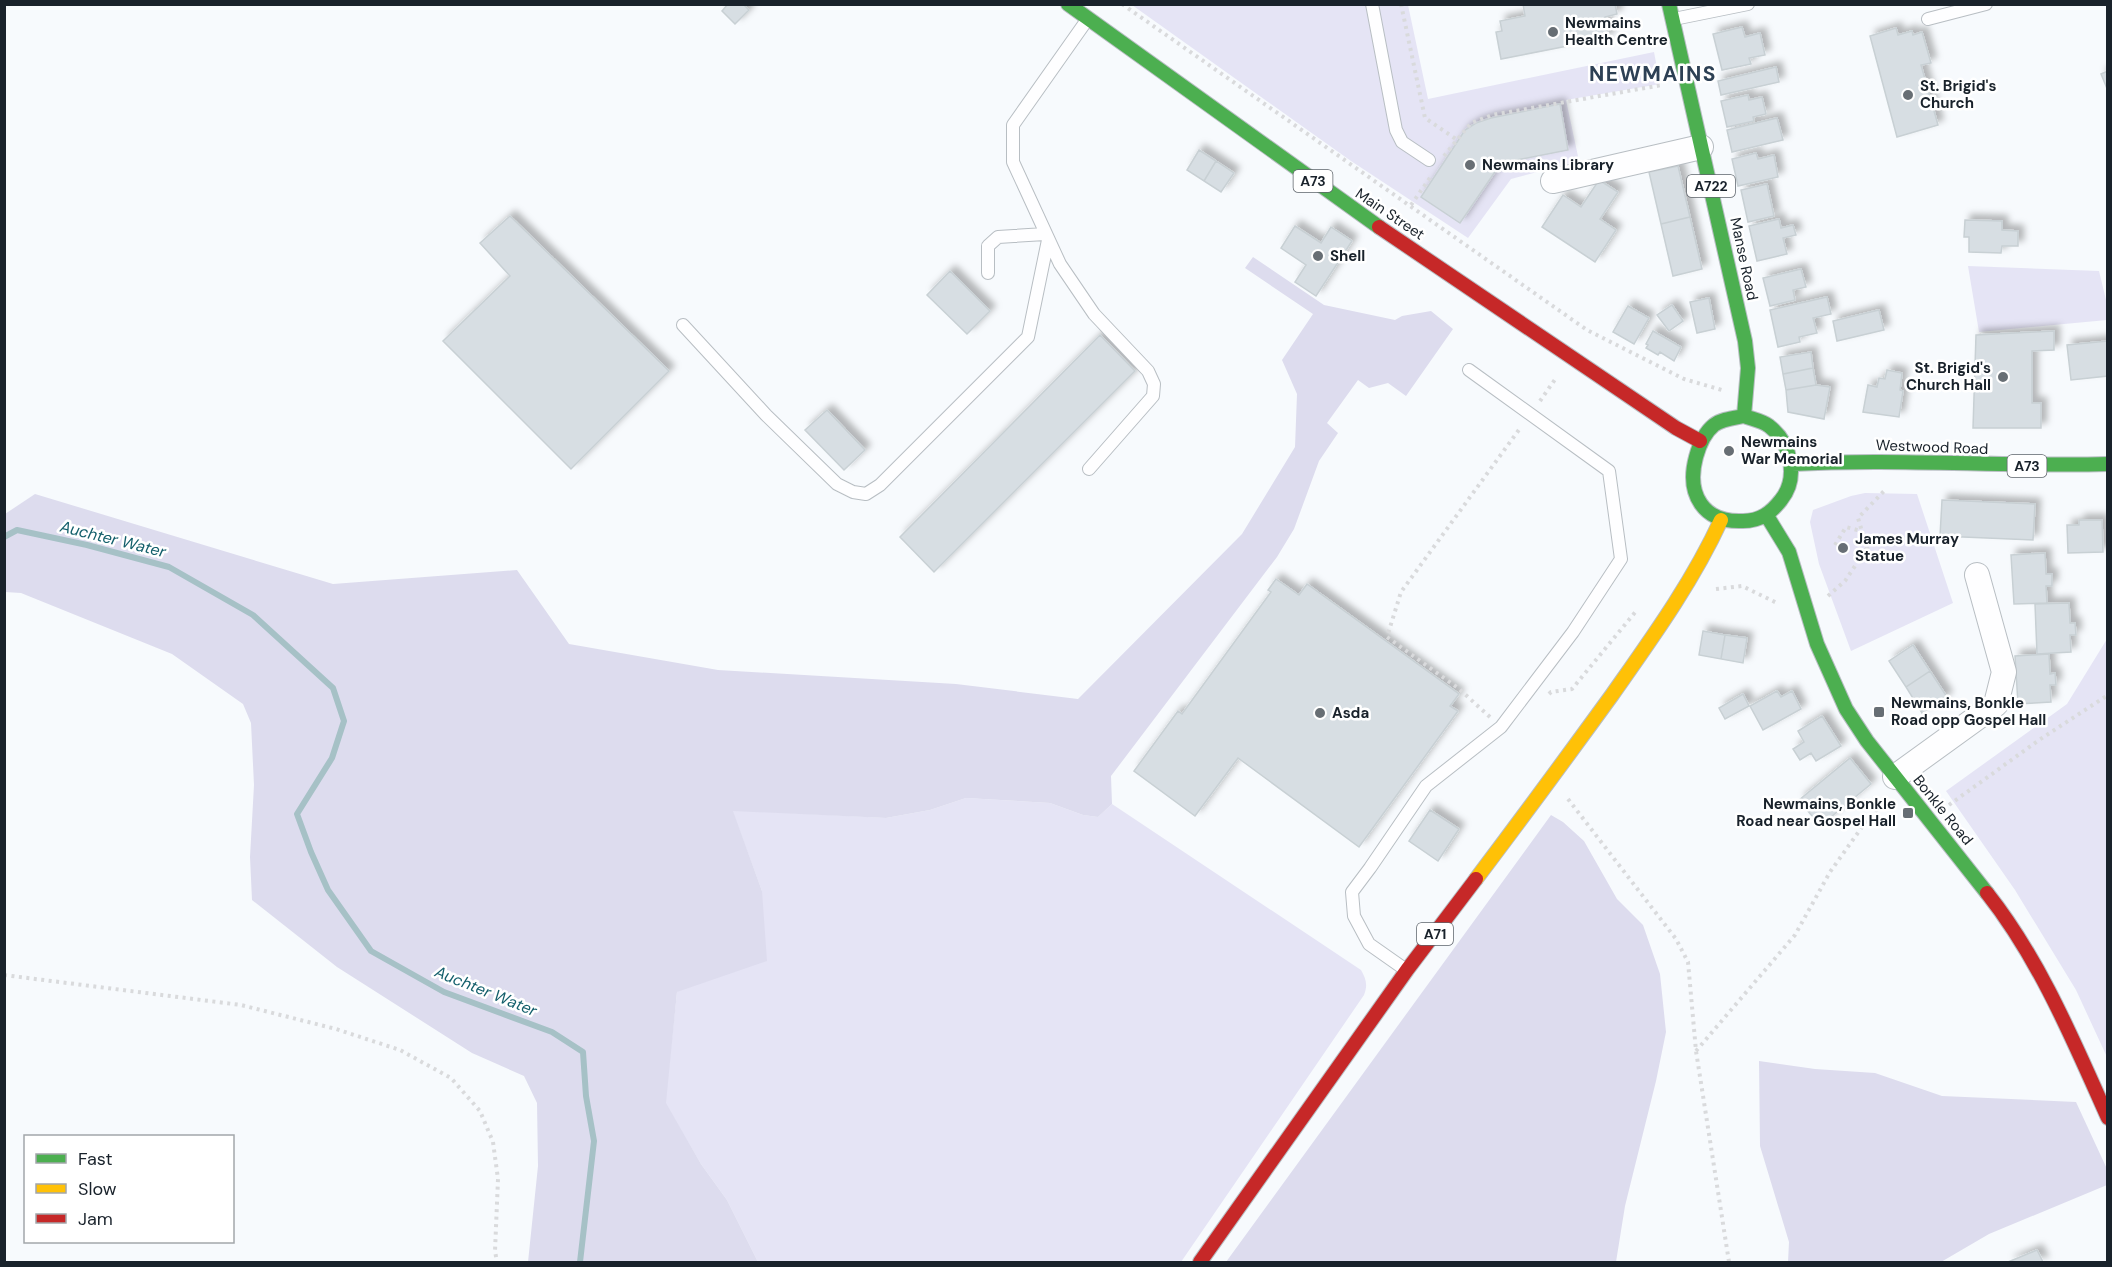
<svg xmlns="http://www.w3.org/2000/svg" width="2112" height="1267" font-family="'DM Sans',sans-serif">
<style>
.green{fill:#e5e4f5}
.forest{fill:#dddcee}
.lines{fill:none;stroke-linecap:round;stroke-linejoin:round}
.stream{stroke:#a6c1c6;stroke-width:6}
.building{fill:#d7dee3;stroke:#c8d0d4;stroke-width:1.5;filter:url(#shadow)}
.lane-casing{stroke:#b8bec3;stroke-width:14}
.street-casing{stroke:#b8bec3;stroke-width:26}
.fast-casing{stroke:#b8bec3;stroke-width:16}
.slow-casing{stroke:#b8bec3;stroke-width:16}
.jam-casing{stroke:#b8bec3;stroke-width:16}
.path{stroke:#d9dadc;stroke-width:4;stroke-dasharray:3 4.5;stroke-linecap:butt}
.lane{stroke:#fefeff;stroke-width:12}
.street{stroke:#fefeff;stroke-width:24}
.fast{stroke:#4caf50;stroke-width:14}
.slow{stroke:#ffc107;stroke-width:14}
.jam{stroke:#c62828;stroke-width:14}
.poi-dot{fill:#676e74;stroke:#fff;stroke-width:2}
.labels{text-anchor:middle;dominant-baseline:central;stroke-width:5;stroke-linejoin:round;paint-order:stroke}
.shield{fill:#fff;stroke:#5e646b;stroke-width:1.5}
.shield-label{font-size:14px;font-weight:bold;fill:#19222b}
.poi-label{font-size:15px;font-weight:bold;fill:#19222b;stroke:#fff;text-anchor:start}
.street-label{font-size:15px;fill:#19222b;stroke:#fff}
.water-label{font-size:16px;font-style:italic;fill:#135f6b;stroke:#fff}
.district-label{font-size:21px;font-weight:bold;letter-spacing:1.5px;fill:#2d4054;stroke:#fff}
</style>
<defs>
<filter id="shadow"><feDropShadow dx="5.5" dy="-5.5" stdDeviation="3" flood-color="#0004"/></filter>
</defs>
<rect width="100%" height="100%" fill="#f7fafd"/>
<!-- green -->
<path class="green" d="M1132 5H1408L1428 99 1654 52 1660 84 1566 100 1579 161 1511 179 1468 238 1351 161Z
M1968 266 2099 271 2107 304V320L1979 332Z
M1865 493 1917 494 1953 603 1851 651 1819 564 1810 522 1813 510 1851 496Z
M2107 639 2106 1025 2107 1057 2076 990 2015 890 1946 791 2067 704Z
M966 798 1050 803 1083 815 1098 817 1112 804 1361 970C1366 979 1368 985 1364 995L1181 1262H758L727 1200 701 1164 665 1103 677 992 762 891 732 810 886 818 930 810Z"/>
<!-- forest -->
<path class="forest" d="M1253 257 1324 305 1395 320 1402 316 1431 311 1453 329 1406 396 1388 383 1369 388 1358 380 1327 423 1338 433 1319 461 1294 529 1277 557 1111 776 1112 804 1098 817 1083 815 1050 803 966 798 930 810 886 818 733 811 762 891 767 961 677 992 666 1103 701 1164 727 1200 758 1262H528L538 1166 537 1103 524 1076 472 1053 337 967 252 900 250 857 254 785 251 723 243 704 172 654 21 593 5 592V514L35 494 333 584 517 570 569 644 718 670 956 684 1078 699 1242 534 1295 447 1297 394 1282 360 1313 314 1245 268Z
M1551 815 1563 822 1584 841 1617 899 1643 925 1660 974 1666 1032 1656 1081 1625 1206 1616 1262H1226Z
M1759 1061 1815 1069 1875 1073 1942 1096 2076 1102 2107 1169V1185L1989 1234 1941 1262H1788L1789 1242 1760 1146Z"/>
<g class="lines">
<!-- stream -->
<path class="stream" d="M4 537 17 530 87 545 169 567 253 615 333 688 344 721 332 758 297 814 311 852 328 890 371 951 444 992 552 1032 583 1052 586 1096 594 1141 580 1262"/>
</g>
<!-- building -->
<path class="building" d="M728 4H743L749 10 735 24 722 11Z
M1523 4H1615L1617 14 1605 17 1609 38 1501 59 1496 32 1502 31 1500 21 1525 16Z
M1742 27 1745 37 1760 33 1765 55 1749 58 1751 64 1722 70 1713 34Z
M1896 28 1898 35 1912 31 1913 35 1922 32 1931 63 1921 65 1938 125 1897 137 1870 36Z
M1776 67 1779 82 1721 95 1718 81Z
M2108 71V91L2101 74Z
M1748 95 1749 100 1762 97 1766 114 1753 117 1754 121 1727 127 1721 101Z
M1560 104 1568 150 1501 163 1460 223 1421 197 1465 130 1476 123 1491 118Z
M1777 118 1783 140 1732 152 1727 130Z
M1199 150 1216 161 1204 181 1187 170Z
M1756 153 1758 159 1774 155 1778 177 1738 186 1732 159Z
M1216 161 1234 173 1221 192 1204 181Z
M1678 166 1690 217 1661 224 1649 172Z
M1599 180 1618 192 1600 219 1616 230 1595 262 1542 227 1563 195 1581 207Z
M1767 184 1774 216 1748 222 1741 190Z
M510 216 669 371 571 469 443 341 510 276 480 243Z
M1690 217 1702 269 1673 276 1661 224Z
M1779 219 1781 228 1793 225 1796 235 1783 238 1787 254 1757 261 1749 226Z
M1965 220 2002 221V230L2018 231V246H2002L2001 253 1969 252V237H1964Z
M1295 226 1321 243 1331 227 1352 241 1316 296 1295 282 1306 265 1281 248Z
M1801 269 1806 287 1793 290 1795 300 1770 306 1763 278Z
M950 271 990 311 967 334 927 295Z
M1827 297 1831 314 1813 318 1817 333 1799 337 1800 342 1778 347 1770 310Z
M1709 298 1715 329 1697 333 1690 302Z
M1672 305 1683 321 1669 331 1657 315Z
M1628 306 1649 318 1634 344 1613 332Z
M1879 310 1884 330 1837 341 1833 321Z
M1653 331 1681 347 1674 361 1660 352 1658 355 1646 348 1648 345 1646 344Z
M2054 331V350L2032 351V403H2041V428H1973L1976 335Z
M1100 335 1135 371 934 572 900 537Z
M2108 341V376L2071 380 2067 345Z
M1811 352 1813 368 1783 374 1780 357Z
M1813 368 1816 385 1786 390 1783 374Z
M1887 370 1902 373 1900 390 1903 391 1899 417 1863 412 1868 385 1877 387 1879 378 1885 379Z
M1816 385 1830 387 1824 419 1788 412 1786 390Z
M827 410 865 450 844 470 805 430Z
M1942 500 2035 504 2033 540 1940 536Z
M2079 520H2102L2103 552 2068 553 2067 525H2079Z
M2045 553 2046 574H2052V586H2046L2047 603 2014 604 2011 555Z
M1276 579 1299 595 1307 584 1459 694 1450 706 1458 711 1359 847 1238 758 1195 816 1134 771 1178 711 1182 714 1271 592 1268 590Z
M2069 603 2070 623H2075L2076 635H2070L2071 652 2037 654 2035 604Z
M1703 631 1725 635 1721 659 1699 655Z
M1725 635 1747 638 1743 663 1721 659Z
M1913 645 1930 671 1906 687 1889 661Z
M2049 654 2050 674 2055 673 2056 685H2050L2051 702 2018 704 2015 656Z
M1930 671 1947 697 1922 713 1906 687Z
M1777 691 1781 697 1792 691 1801 709 1763 730 1750 706Z
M1743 694 1749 706 1725 719 1719 708Z
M1822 716 1841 746 1816 761 1811 753 1800 760 1793 749 1804 742 1798 731Z
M1850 758 1871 784 1820 826 1799 800Z
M1430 810 1459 829 1438 861 1409 841Z
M2037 1250 2043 1262H2008Z"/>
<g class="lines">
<defs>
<path id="lane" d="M1372 4 1396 130 1402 142 1429 160
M1674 19 1748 4
M1928 19 1986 4
M1087 20 1013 125V162L1060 264 1094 314 1148 371 1154 384 1153 396 1089 469
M988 273V246L998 237 1045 234
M683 325 766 415 837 484 853 492 866 494 880 485 1028 337 1048 240
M1406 970 1369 944 1354 916 1352 892 1370 868 1426 786 1501 727 1573 632 1621 559 1609 471 1469 370"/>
<path id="street" d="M1553 181 1701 147
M1895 777 1996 704 2004 672 1977 575"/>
<path id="fast" d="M1068 4 1379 227
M1669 4 1745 341 1748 368 1744 416
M1744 416C1752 419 1763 421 1769 426 1791 443 1799 478 1781 500 1771 513 1760 521 1743 521 1703 523 1686 494 1696 457 1699 446 1704 433 1714 425 1722 419 1734 418 1744 416Z
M1792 464C1897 458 2003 467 2108 464
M1767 516 1789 552 1817 644 1846 709 1867 741 1987 893"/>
<path id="slow" d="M1476 879C1522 818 1567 757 1612 695 1652 638 1692 583 1721 520"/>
<path id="jam" d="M1379 227 1676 428 1700 441
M1987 893C2040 960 2073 1040 2108 1118
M1200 1262 1407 970 1476 879"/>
</defs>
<!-- lane casing -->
<use href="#lane" class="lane-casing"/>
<!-- street casing -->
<use href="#street" class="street-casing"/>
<!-- fast casing -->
<use href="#fast" class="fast-casing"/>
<!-- slow casing -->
<use href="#slow" class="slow-casing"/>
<!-- jam casing -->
<use href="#jam" class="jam-casing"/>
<!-- path -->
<path class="path" d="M1122 4 1587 330 1684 379 1722 390
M1401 4 1425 118 1456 139
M1444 156 1471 123 1492 115 1662 85
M1411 205 1432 175
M1540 401 1556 378
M1835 545 1846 527 1861 531
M1716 589 1742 586 1777 603
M1828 596 1845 581 1867 548 1858 518 1886 489
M1549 694 1551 692 1572 689 1637 610
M1490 717 1458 688 1387 637 1401 592 1521 427
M1568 799 1676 939 1688 962 1696 1051 1729 1262
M1949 805 2039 740 2108 695
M4 975 241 1005 336 1029 400 1050 451 1078 480 1111 493 1142 498 1179 495 1251 497 1262
M1696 1051 1795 935 1830 872 1867 820 1884 802"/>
<!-- lane -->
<use href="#lane" class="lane"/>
<!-- street -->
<use href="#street" class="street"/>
<!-- fast -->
<use href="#fast" class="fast"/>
<!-- slow -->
<use href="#slow" class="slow"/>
<!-- jam -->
<use href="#jam" class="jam"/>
</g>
<!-- markers -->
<g class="poi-dot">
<circle cx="1553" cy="32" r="6"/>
<circle cx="1908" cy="95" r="6"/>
<circle cx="1470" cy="165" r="6"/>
<circle cx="1318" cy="256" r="6"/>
<circle cx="2003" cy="377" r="6"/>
<circle cx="1729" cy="451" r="6"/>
<circle cx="1843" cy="548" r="6"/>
<rect x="1873" y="706" width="12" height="12" rx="3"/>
<circle cx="1320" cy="713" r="6"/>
<rect x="1902" y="807" width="12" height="12" rx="3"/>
</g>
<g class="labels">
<!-- shield labels -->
<g class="shield">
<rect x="1293.5" y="170" width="39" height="22" rx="4.5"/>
<rect x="1687" y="175" width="48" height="22" rx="4.5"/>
<rect x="2007.5" y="455" width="39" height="22" rx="4.5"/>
<rect x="1417" y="923" width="36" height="22" rx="4.5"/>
</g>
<g class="shield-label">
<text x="1313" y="181">A73</text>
<text x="1711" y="186">A722</text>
<text x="2027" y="466">A73</text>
<text x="1435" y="934">A71</text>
</g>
<!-- poi labels -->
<g class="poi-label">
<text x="1565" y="23">Newmains<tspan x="1565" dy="17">Health Centre</tspan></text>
<text x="1920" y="86">St. Brigid's<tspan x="1920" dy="17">Church</tspan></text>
<text x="1482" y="165">Newmains Library</text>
<text x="1330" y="256">Shell</text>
<text x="1991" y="368" text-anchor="end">St. Brigid's<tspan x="1991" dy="17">Church Hall</tspan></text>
<text x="1741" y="442">Newmains<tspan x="1741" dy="17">War Memorial</tspan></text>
<text x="1855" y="539">James Murray<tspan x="1855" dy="17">Statue</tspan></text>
<text x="1891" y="703">Newmains, Bonkle<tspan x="1891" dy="17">Road opp Gospel Hall</tspan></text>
<text x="1332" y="713">Asda</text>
<text x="1896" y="804" text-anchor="end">Newmains, Bonkle<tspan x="1896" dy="17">Road near Gospel Hall</tspan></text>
</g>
<!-- street labels -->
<g class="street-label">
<text transform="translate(1390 214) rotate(34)">Main Street</text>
<text transform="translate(1744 259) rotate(78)">Manse Road</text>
<text transform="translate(1932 447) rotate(2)">Westwood Road</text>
<text transform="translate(1943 810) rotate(51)">Bonkle Road</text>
</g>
<!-- water labels -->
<g class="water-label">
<text transform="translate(113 539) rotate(14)">Auchter Water</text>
<text transform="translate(486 991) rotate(22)">Auchter Water</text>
</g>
<!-- district labels -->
<g class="district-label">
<text x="1653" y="74">NEWMAINS</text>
</g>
</g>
<!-- border -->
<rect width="2112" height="1267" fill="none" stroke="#19222b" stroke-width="12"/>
<!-- legend -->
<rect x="24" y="1135" width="210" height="108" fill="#ffffff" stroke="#a3a7aa" stroke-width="1.5"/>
<rect x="36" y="1154" width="30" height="9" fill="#4caf50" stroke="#a3a7aa" stroke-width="1.5"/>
<text x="78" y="1165" font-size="18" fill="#19222b">Fast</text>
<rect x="36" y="1184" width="30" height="9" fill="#ffc107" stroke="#a3a7aa" stroke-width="1.5"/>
<text x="78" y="1195" font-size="18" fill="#19222b">Slow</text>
<rect x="36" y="1214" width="30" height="9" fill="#c62828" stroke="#a3a7aa" stroke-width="1.5"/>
<text x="78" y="1225" font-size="18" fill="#19222b">Jam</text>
</svg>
